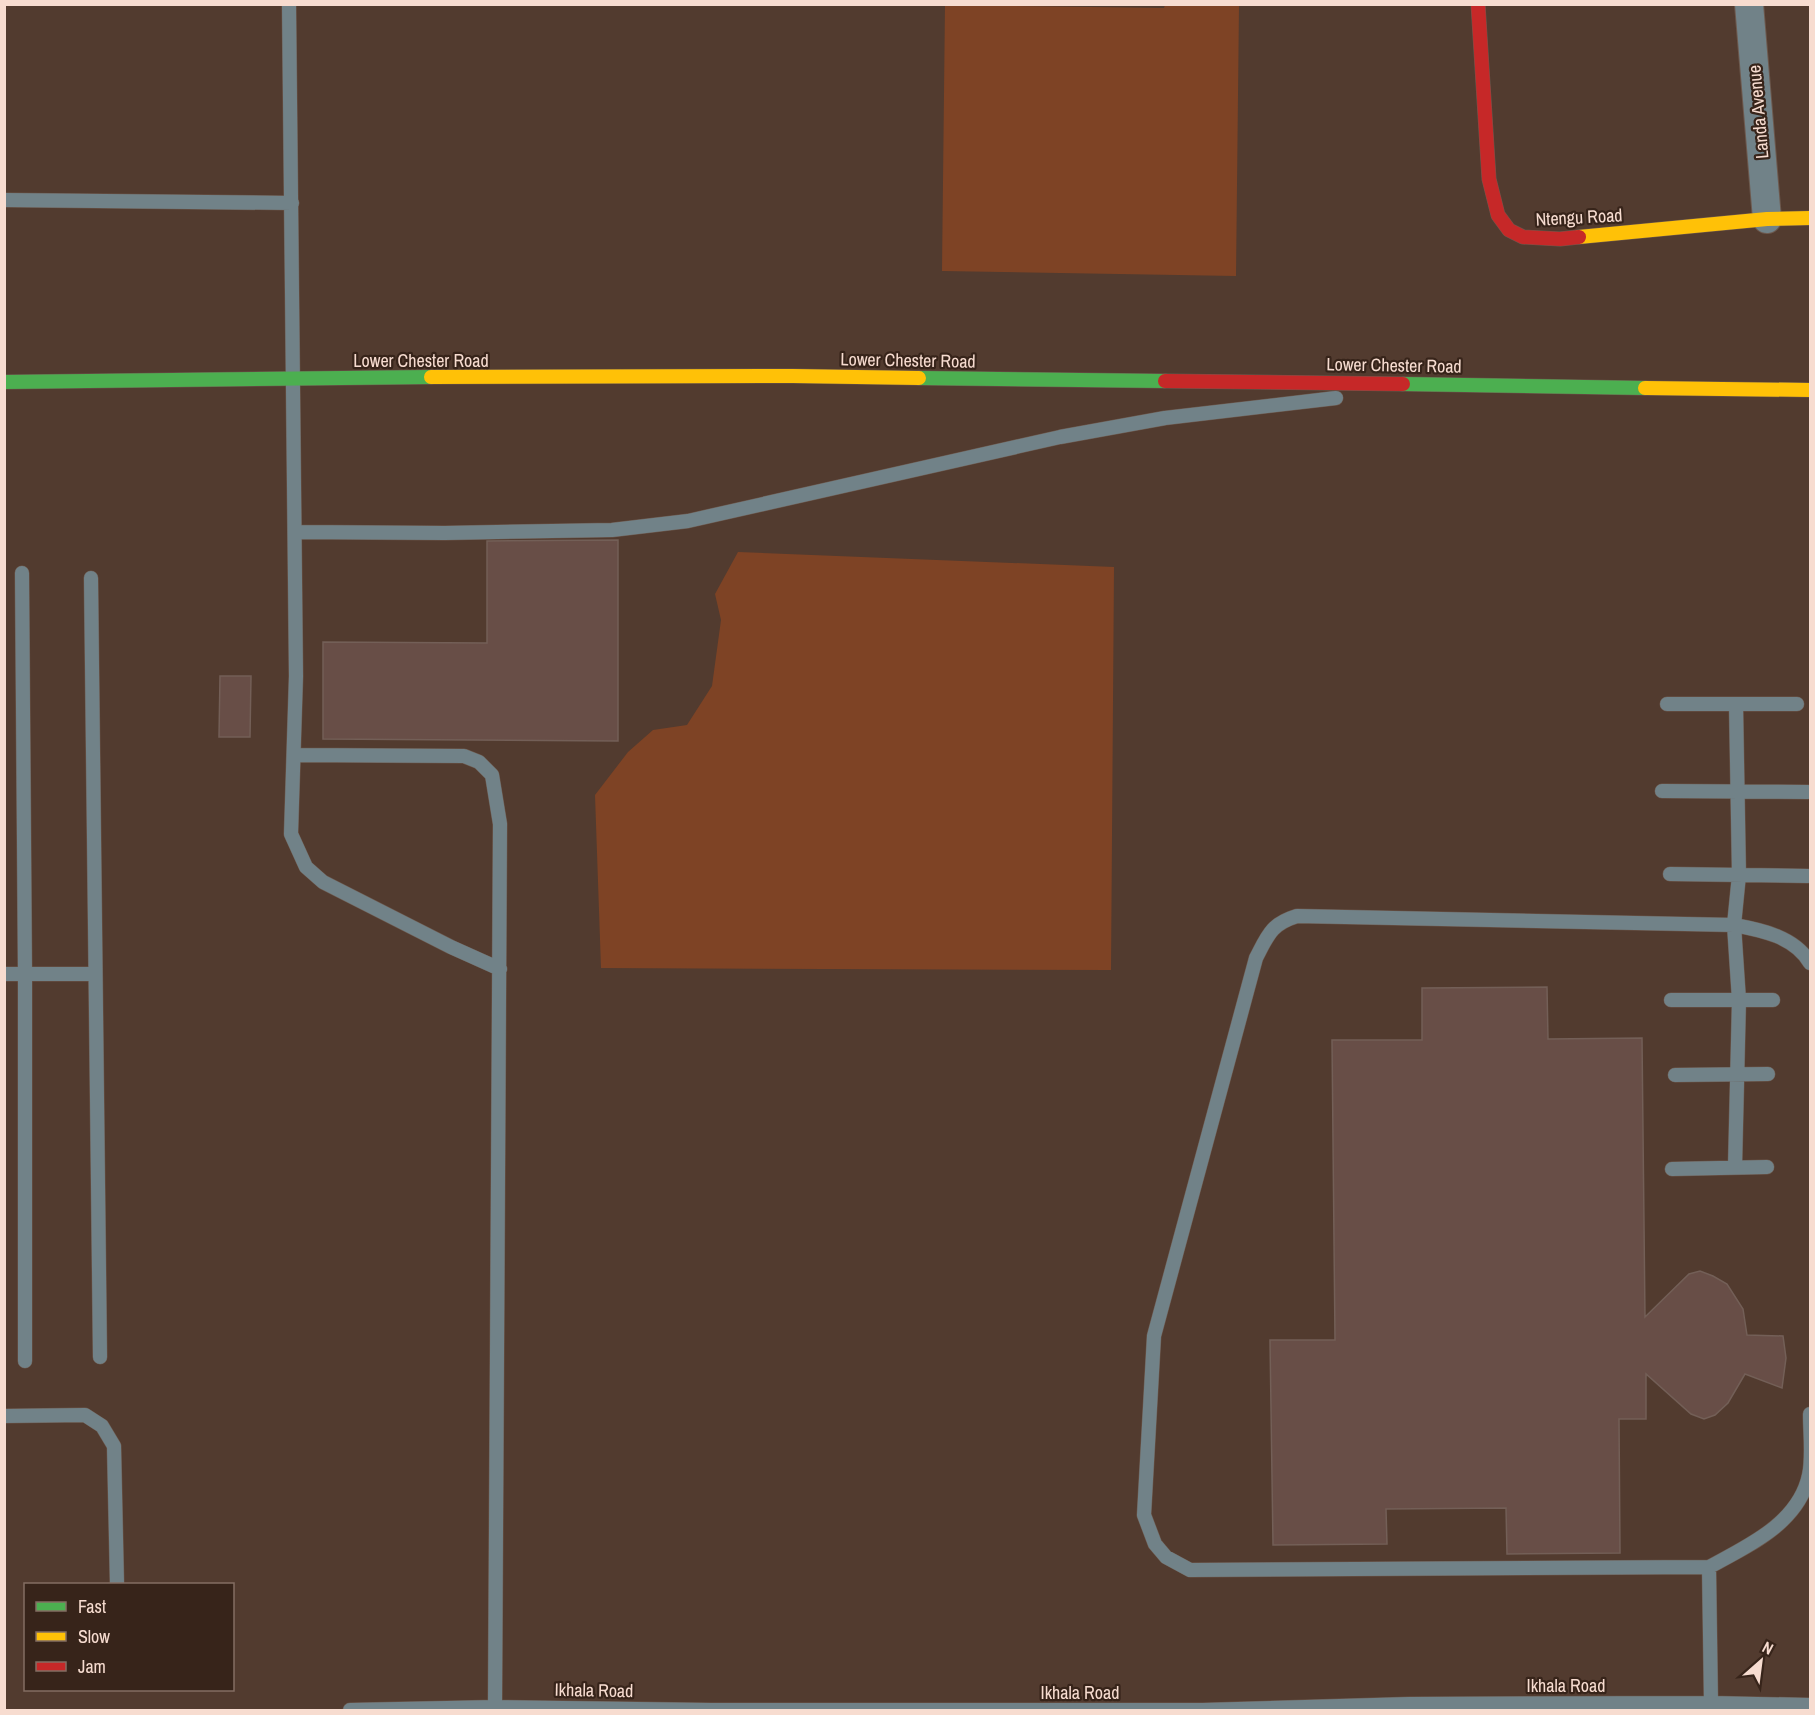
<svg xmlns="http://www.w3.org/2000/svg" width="1815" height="1715" font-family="'Archivo Narrow',sans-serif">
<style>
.green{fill:#7e4325}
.building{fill:#684e47;stroke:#735f57;stroke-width:1.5}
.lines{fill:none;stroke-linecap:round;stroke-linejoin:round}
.lane-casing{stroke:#6d594e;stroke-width:15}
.street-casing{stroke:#6d594e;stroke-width:30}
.fast-casing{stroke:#6d594e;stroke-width:15}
.slow-casing{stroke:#6d594e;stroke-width:15}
.jam-casing{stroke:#6d594e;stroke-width:15}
.lane{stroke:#718288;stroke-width:14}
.street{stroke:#718288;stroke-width:28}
.fast{stroke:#4caf50;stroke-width:14}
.slow{stroke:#ffc107;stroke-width:14}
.jam{stroke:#c62828;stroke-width:14}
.labels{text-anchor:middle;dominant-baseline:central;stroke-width:4.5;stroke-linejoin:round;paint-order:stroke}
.street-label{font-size:18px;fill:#f7dcd0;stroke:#37241a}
</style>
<rect width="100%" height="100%" fill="#523b2f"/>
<!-- green -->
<path class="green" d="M945 5 1164 8 1165 5H1239L1236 276 942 271Z
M738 552 1114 567 1111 970 601 968 595 795 628 752 653 730 687 725 712 686 721 620 715 594Z"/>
<!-- building -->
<path class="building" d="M618 540V741L323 739V642L487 643V541Z
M220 676H251L250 737H219Z
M1547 987 1548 1039 1642 1038 1645 1317 1689 1274 1700 1271 1713 1276 1727 1284 1743 1309 1747 1335 1783 1336 1786 1358 1782 1388 1745 1374 1728 1403 1715 1415 1704 1419 1691 1414 1646 1374V1419H1619L1620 1553 1507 1554 1506 1508 1386 1509 1387 1544 1273 1545 1270 1340H1335L1332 1040H1422V988Z"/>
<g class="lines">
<defs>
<path id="lane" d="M289 4 296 676 291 834 306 867 323 882 451 947 500 969
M4 200 292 203
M295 532 445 533 612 530 688 521 1060 437 1165 418 1336 398
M22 573 25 975V1361
M91 578 100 1357
M1667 704H1797
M295 755 464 756 479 762 492 775 500 824 495 1707
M1662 791 1808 792
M1670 874 1808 876
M1810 963C1795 937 1762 930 1734 925L1297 916C1271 924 1268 935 1256 958L1154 1336 1144 1515 1155 1544 1166 1557 1190 1570 1709 1567C1748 1546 1799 1523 1809 1475 1813 1458 1810 1433 1810 1414
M4 974H95
M1671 1000H1773
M1675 1075 1768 1074
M1735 1167 1739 1000 1734 925 1739 875 1736 704
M1672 1169 1767 1167
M4 1416 85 1415 102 1426 114 1446 117 1584
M1709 1567 1711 1703
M350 1710 495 1707 711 1710H1203L1409 1704 1711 1703 1810 1705"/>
<path id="street" d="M1749 4 1767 219"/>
<path id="fast" d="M919 378 1165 381
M4 382 431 377
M1403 384 1645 388"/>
<path id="slow" d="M1579 237 1767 219 1810 218
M431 377 793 376 919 378
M1645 388 1810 390"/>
<path id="jam" d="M1478 4 1489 179 1498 215 1509 230 1523 237 1560 239 1579 237
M1165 381 1403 384"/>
</defs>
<!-- lane casing -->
<use href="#lane" class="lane-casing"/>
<!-- street casing -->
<use href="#street" class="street-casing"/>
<!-- fast casing -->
<use href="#fast" class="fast-casing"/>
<!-- slow casing -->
<use href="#slow" class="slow-casing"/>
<!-- jam casing -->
<use href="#jam" class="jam-casing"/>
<!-- lane -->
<use href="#lane" class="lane"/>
<!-- street -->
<use href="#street" class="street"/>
<!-- fast -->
<use href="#fast" class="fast"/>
<!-- slow -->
<use href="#slow" class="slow"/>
<!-- jam -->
<use href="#jam" class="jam"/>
</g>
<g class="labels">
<!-- street labels -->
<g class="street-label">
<text transform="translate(1758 112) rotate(-95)">Landa Avenue</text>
<text transform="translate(1579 217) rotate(-3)">Ntengu Road</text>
<text x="421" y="360">Lower Chester Road</text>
<text transform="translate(908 360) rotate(1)">Lower Chester Road</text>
<text transform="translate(1394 365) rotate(1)">Lower Chester Road</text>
<text x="1566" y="1685">Ikhala Road</text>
<text transform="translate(594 1690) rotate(1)">Ikhala Road</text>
<text x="1080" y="1692">Ikhala Road</text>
</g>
</g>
<!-- border -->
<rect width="1815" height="1715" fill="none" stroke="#f7dcd0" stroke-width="12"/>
<!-- legend -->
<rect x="24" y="1583" width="210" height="108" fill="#37241a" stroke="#846e63" stroke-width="1.5"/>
<rect x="36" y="1602" width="30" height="9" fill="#4caf50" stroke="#846e63" stroke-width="1.5"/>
<text x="78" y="1613" font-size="18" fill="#f7dcd0">Fast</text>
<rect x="36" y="1632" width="30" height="9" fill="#ffc107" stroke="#846e63" stroke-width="1.5"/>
<text x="78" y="1643" font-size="18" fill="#f7dcd0">Slow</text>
<rect x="36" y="1662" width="30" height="9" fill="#c62828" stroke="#846e63" stroke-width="1.5"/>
<text x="78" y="1673" font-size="18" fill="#f7dcd0">Jam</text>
<!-- north arrow -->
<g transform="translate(1761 1661) rotate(28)" stroke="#37241a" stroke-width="4.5" paint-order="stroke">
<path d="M0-4.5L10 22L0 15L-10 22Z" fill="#f7dcd0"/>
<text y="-9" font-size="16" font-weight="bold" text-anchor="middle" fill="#f7dcd0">N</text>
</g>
</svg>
